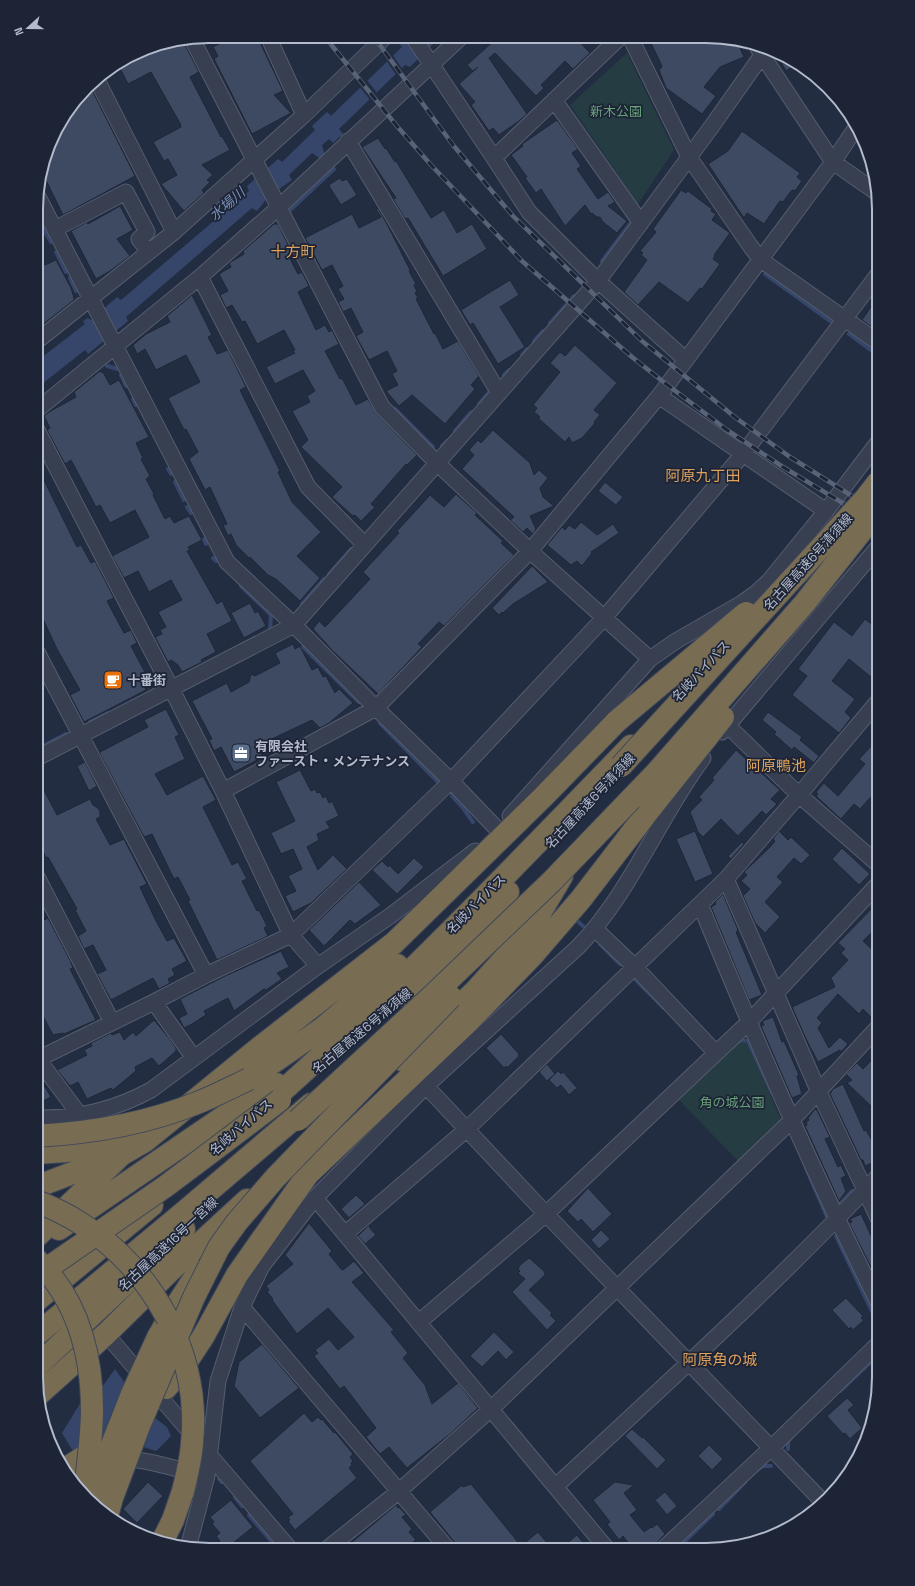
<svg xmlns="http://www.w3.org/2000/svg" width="915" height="1586" font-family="'Space Grotesk','Noto Sans JP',sans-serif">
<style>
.green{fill:#253c42}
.water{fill:#35466a}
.pier{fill:#232d42}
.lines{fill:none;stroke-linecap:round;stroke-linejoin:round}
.stream{stroke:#35466a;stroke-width:4}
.building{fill:#3e4962;stroke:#1e2638}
.minor-casing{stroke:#555d6f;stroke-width:17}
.highway-casing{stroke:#3f4759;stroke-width:24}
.minor{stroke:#373f51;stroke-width:15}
.highway{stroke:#786d53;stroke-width:22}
.rail-casing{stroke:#596378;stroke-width:4.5}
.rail{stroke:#1c2436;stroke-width:3;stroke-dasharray:9;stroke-linecap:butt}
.highway-bridge-casing{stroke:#3f4759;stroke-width:24;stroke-linecap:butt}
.highway-bridge{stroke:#786d53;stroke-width:22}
.labels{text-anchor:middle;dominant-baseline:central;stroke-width:3.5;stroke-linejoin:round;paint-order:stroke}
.park-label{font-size:13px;fill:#699f7a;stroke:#1c2436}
.street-label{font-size:13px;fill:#b4bbcc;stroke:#1c2436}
.poi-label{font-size:13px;font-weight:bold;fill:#b4bbcc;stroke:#1c2436;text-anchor:start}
.water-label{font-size:14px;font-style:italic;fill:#798db6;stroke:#1c2436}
.quarter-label{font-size:15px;fill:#dfa15c;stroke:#1c2436}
.rim{fill:none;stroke:#b4bbcc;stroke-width:2}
</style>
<rect width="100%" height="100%" fill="#232d42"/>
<!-- green -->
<path class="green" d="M627 53 674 150 638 204 570 105Z
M741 1041 747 1043 781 1119 738 1161 679 1100Z"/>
<!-- water -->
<path class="water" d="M406 37 439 38 410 67 405 65 339 129 343 134 333 143 329 139 322 145 325 156 321 159 312 153 289 175 292 180 268 197 257 211 252 208 126 317 128 321 88 354 85 350 37 388V361L85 324 83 321 88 318 91 320 117 297 121 300 249 191 247 186 278 159 282 162 315 130 312 126 327 112 331 116 402 47 399 43Z
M115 1369 132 1393 113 1410 122 1423 74 1453 62 1433 84 1397 86 1409Z
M151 1415 167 1427 171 1436 156 1451 131 1443Z"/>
<!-- pier -->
<path class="pier" d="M392 54 403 70 397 76 386 60Z
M366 79 378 94 371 101 359 86Z"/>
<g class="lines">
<!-- stream -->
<path class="stream" d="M289 211 334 169
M37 216 39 219
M44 230 51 242
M56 252 66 272
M602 261 630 224
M765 274 830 321
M70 278 76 291
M550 323 574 296
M849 334 879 356
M534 341 543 331
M522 355 527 349
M107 366 118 369
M121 375 126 386
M504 375 509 370
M133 399 136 405
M479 404 490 391
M395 409 433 447
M455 431 471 412
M442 446 447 441
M168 469 171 474
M175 482 184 500
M187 507 191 513
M204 539 206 544
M213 558 216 561
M329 574 351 549
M241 586 271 615 270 630 266 632
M302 604 324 579
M303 647 359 702
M90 722 108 713
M380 723 438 782
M37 749 66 734
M452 796 463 808 473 822
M574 918 583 926
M600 944 620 964
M636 980 664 1008
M738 1042 741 1040 748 1041 772 1093
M874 1167 879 1163
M806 1168 827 1217
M840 1204 852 1191
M836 1236 879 1326
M840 1391 879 1354
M788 1449V1441L791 1438
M760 1468 762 1466H771
M219 1479 222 1482
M235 1497 242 1506
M719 1509 745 1482
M249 1515 278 1549
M676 1550 713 1514"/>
</g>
<!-- building -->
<path class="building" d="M216 36H257L283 91 274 95 291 113 252 134 214 59 218 56 213 47 219 44Z
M497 38H576L590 53 573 69 565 61 541 85 544 88 536 96 495 53 489 58 527 114 519 121 499 135 493 128 489 131 471 105 475 102 459 84 478 67 473 71 467 65Z
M649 39H736L744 57 720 67 704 87 716 96 702 114 666 88 659 70 662 67 661 64Z
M183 41 199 72 190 77 221 137 222 136 230 150 202 165 213 175 207 180 210 182 202 190 204 193 184 211 161 184 177 175 168 159 164 161 153 142 181 127 180 125H181L151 72 128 84 118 64 143 49Z
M775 51 782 54 797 63 786 71Z
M90 86 135 176 63 215 42 172 54 132Z
M557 120 578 149 572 153 581 166 577 169 598 199 608 192 615 202 608 206 627 221 617 233 603 222 600 217H597L592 213 591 214 585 205 565 226 541 189 536 193 525 178 527 177 511 155 523 146 522 144Z
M742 131 800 173 797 177 802 181 795 191 792 190 783 202 780 201 764 224 747 213 744 218 708 164 728 151Z
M378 138 385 149 386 148 395 162 396 161 431 218 444 210 457 233 472 224 487 249 443 276 408 218 405 219 393 199 396 198 362 147Z
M340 178 342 181 347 179 357 195 341 205 329 186 330 184Z
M681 190 686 193 688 191 712 209 711 211 716 214 712 220 730 233 714 255 715 256 713 259 720 264 702 289 700 288 688 303 659 282 638 305 624 292 647 260 641 255 643 253 640 251 656 232 653 229Z
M120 206 133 230 117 239 130 256 110 271 96 279 71 231 87 222 88 224Z
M378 208 388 226 410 270 409 271 416 284 414 285 417 292 415 293 418 298 416 299 434 334 435 333 443 349 458 341 479 376 471 385 475 389 445 424 412 395 399 406 386 391 398 385 392 374 397 371 387 351 369 360 356 336 363 332 351 308 343 312 338 302 344 299 338 289 343 286 332 265 322 270 305 238 352 214 359 228 381 217 376 209Z
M274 224H278L292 253 288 255 298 274 302 272 309 286 298 292 316 330 325 325 329 332 332 330 339 344 325 351 340 379 342 378 356 405 368 399 376 413 417 455 407 465 406 464 371 504 375 507 361 521 355 515 353 516 332 497 342 487 301 447 308 440 292 411 310 402 307 396 315 391 303 370 275 384 266 367 295 353 293 351 295 350 284 330 257 344 245 321 242 322 232 305 226 308 220 295 228 291 219 274 231 267 229 263 244 254 243 251Z
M37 250 45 265 56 260 71 288 74 298V300L37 329Z
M510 280 519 295 500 307 525 347 498 364 473 323 470 325 461 310Z
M192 295 212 335 208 337 217 354 228 350 246 387 240 390 280 471 278 472 292 502 321 532 297 556 320 578 300 601 276 579 268 575 250 557 249 558 236 545 231 534 228 536 223 525 227 524 210 487 205 490 189 459 198 452 186 429 184 430 168 398 200 382 186 355 156 370 145 349 137 354 133 345 146 334 170 322 167 316Z
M879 295V332L862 320Z
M575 345 617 383 594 410 600 415 594 422 595 423 582 438 572 443 569 437 565 442 538 418 540 417 534 412 537 408 533 405 560 372 550 363 560 352 565 356Z
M100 371 102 373 103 372 110 385 119 380 135 410 149 437 136 443 143 458 141 459 150 476 146 479 154 494 153 495 165 519 170 516 174 523 189 516 202 540 188 547 190 550 187 551 217 604 222 601 232 621 207 634 216 652 201 660 202 662 182 672 178 665 171 660 168 662 155 637 162 634 160 630 166 627 158 612 182 600 171 580 149 592 138 571 124 578 112 556 149 537 135 510 110 523 100 505 96 507 71 460 65 464 47 430 50 428 44 416 49 412 76 397 74 392Z
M493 430 530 463 534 475 539 470 548 478 540 488 543 497 554 506 530 516 536 529 533 534 527 528 523 532 510 520 514 517 462 469 474 455 469 450 478 440 481 443Z
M37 466 77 547 81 545 91 563 95 561 114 598 107 601 124 633 131 630 137 643 131 646 148 678 142 682 146 690 84 722 70 695 80 690 57 649 37 606Z
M605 482 623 497 616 505 598 491Z
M456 494 477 513 475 515 503 541 501 543 514 555 444 626 439 622 418 644 422 647 378 694 332 650 313 629 319 621 325 627 370 579 363 572 399 533 397 531 430 495 444 507Z
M581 522 597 535 613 524 619 533 591 552 592 553 582 566 577 561 571 565 547 545 562 527 565 530 569 525 575 529Z
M532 566 548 582 513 604 503 613 502 612 499 615 492 608Z
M250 603 255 613 258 611 266 626 244 638 231 613Z
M865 619 879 630V668L871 677 849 659 832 681 855 699 845 712 851 718 839 733 792 695 807 676 798 669 834 622 852 636Z
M293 644 295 649 300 646 312 670 318 667 323 677 326 676 335 693 339 689 353 703 329 723 320 728 312 720 257 746 263 757 234 772 221 747 214 751 209 740 212 739 192 701 227 683 231 692 249 682 251 674 255 676 280 663 275 653Z
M166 709 179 735 175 737 185 759 155 774 167 795 203 776 216 800 203 807 232 865 238 862 247 879 242 881 257 911 259 910 267 926 264 928 268 936 217 960 188 901 190 900 178 877 174 879 152 834 144 837 100 754V752L148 727 144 720Z
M768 712 802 737 800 740 819 756 814 763 794 747 792 750 774 734 776 732 762 720Z
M879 738V788L860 809 854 804 841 819 816 796 818 794 816 792 824 783 838 796 865 764 859 759Z
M736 750 780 790 771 799 777 804 766 815 762 811 738 836 721 819 703 837 698 832 690 812 702 800 699 797 714 780 712 778Z
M85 762 97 786 89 791 77 766Z
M300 770 311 791 315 789 317 793 320 792 323 798 326 796 329 803 332 801 339 816 326 822 330 828 317 834 319 840 307 847 318 870 333 855 347 869 311 903 293 912 285 896 296 891 288 876 302 869 293 849 281 854 271 833 295 821 276 782Z
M37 777 57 815 90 799 93 805 99 809 100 812V817L96 819 110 845 124 839 147 884 140 887 156 921 167 941 174 938 187 961 172 969 175 975 168 979 170 983 159 989 153 978 111 1000 97 974 106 970 93 945 84 949 78 936 86 931 75 910 77 909 48 857 46 858 42 849 37 852Z
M695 831 713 874 695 882 676 839Z
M779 831 788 840 791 837 810 855 801 864 794 858 777 877 783 882 765 902 780 917 765 933 755 923 743 896 750 889 741 881 747 875 744 872 771 846 775 841 773 839Z
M742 842 744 844 731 859 728 856Z
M842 848 870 874 859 885 832 859Z
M414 858 424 867 397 894 372 870 382 861 388 867 389 865 398 874Z
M359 882 381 905 355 924 350 920 324 946 309 930Z
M723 894 738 930 736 932 762 995 749 1000 711 907 716 904 715 902Z
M879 901V925L863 941 879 956V1011L872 1018 863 1009 859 1014 838 994 817 1018 822 1023 818 1028 829 1048 840 1037 848 1044 841 1052 840 1050 818 1062 806 1039 792 1007 835 987 831 978 848 960 841 953 845 949 838 943Z
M48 918 70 960 73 968 70 969 96 1020 64 1034 63 1033 53 1035 36 1003 37 924Z
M281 951 289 967 277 973 282 979 266 990 264 989 234 1011 228 998 204 1011 206 1015 192 1024 184 1028 179 1018 187 1014 180 999 225 976Z
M773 1017 782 1042 784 1041 799 1075 797 1076 802 1094 792 1098 761 1026 764 1025 762 1021Z
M154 1020 170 1039 176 1048V1051L159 1066 152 1058 135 1067 136 1071 113 1090 111 1088 87 1099 78 1082 70 1086 57 1070 87 1055 84 1050 92 1046 91 1043 111 1033 112 1035 120 1032 124 1040 133 1032 136 1036Z
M501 1034 519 1054 518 1055 519 1056 507 1068 506 1066 504 1068 486 1048Z
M879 1053V1097L871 1106 847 1083 852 1080 846 1074 857 1063 863 1069Z
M547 1064 555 1074 547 1081 539 1072Z
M558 1071 561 1074 563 1072 577 1088 569 1095 561 1085 557 1088 549 1080Z
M36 1072 51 1097 39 1103 36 1097Z
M843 1084 864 1131 866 1130 874 1144 879 1142V1156L873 1158 875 1162 865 1166 863 1160H861L830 1094 833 1089Z
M815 1109 817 1110 830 1137 825 1139 838 1167 841 1165 846 1176 841 1178 846 1191 839 1201 805 1126 807 1125 806 1122 809 1120 808 1118Z
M588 1188 612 1214 593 1232 581 1219 578 1222 567 1211Z
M356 1195 365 1204 349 1218 341 1209Z
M861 1214 879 1253V1283L849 1223 852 1222 850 1219Z
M309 1223 332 1251 329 1254 341 1269 343 1270 354 1261 364 1273 352 1282 394 1330 391 1332 408 1353 403 1358 425 1385 432 1404 458 1383 478 1408 450 1434 407 1468 389 1447 380 1454 366 1437 376 1428 344 1386 340 1389 314 1356 318 1353 315 1350 329 1339 338 1350 354 1337 328 1308 297 1334 272 1300 273 1299 267 1292 269 1290 266 1286 293 1264 285 1255Z
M369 1225 371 1226 369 1227 376 1235 365 1244 358 1236Z
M601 1230 610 1239 599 1249 591 1240Z
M529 1258 544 1271 545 1275 529 1290 552 1313 550 1315 556 1321 547 1330 512 1292 525 1279 518 1273 520 1271 518 1269 520 1265Z
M846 1298 863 1316 861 1318 864 1320 853 1330 851 1327 849 1329 832 1310Z
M494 1332 514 1352 506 1360 498 1351 482 1367 470 1356Z
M262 1344 299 1388 260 1418 234 1386 239 1362Z
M847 1398 854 1405 848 1410 862 1428 850 1439 845 1433 843 1434 827 1416Z
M304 1413 312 1422 318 1417 321 1420 322 1419 334 1433 335 1432 353 1454 350 1457 353 1461 351 1463 352 1465 349 1468 357 1478 295 1530 288 1521 290 1520 288 1517 293 1514 250 1461Z
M632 1429 642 1438 643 1437 666 1460 657 1469 625 1436Z
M709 1445 723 1459 712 1470 698 1456Z
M148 1482 163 1496 137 1523 123 1509Z
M615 1482 634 1485 624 1493 637 1510 630 1515 644 1532 651 1527 652 1528 657 1524 665 1534 650 1550H634L623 1536 619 1540 607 1524 610 1522 593 1500Z
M471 1484 521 1546 538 1532 553 1550 482 1549 476 1542 467 1549H460L430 1512 462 1485 463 1487Z
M665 1492 677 1506 667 1515 655 1500Z
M231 1500 253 1527 233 1543 237 1549H223L218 1542 220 1541 216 1536 220 1533 212 1524 214 1522 210 1517Z
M396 1505 398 1508 399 1507 406 1515 402 1517 412 1529 409 1532 416 1540 410 1544 414 1549H344Z
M577 1535 589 1550H559Z"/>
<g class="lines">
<defs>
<path id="minor" d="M268 36 304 115
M413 37 494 158 529 212 598 281 686 360
M192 39 382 407 437 463 530 551 650 659
M631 39 689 157 751 247 761 260 879 343
M758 48 762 55 833 162 876 192
M96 78 174 232
M554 100 641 223
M348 141 499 393
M494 158 618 39
M37 195 227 562 294 625 376 708 451 781 497 829
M55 229 126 192 147 232 139 239 149 252
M200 277 308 487 365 545
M37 341 174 232 304 115 385 37
M659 396 826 511
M37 410 200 277 278 208 460 38
M37 430 171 688 223 791 291 935 318 966
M37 652 206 975
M727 725 799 795 879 865
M722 732 879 546
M37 758 294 625 598 281 712 126 767 48
M223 791 376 708 530 551 659 396 833 162 857 126
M510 816 650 659 676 641 742 603 756 593 769 581 826 511 879 441
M37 877 112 1022
M726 879 818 1090 879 1220
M700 904C755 1039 813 1173 879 1304
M595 929 635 967 716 1053
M154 1002 194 1058
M38 1059 79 1114
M36 1060 154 1002 206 975 291 935 451 781 604 618 743 454 879 273
M426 1086 546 1214 823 1502
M36 1118C77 1119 116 1109 151 1090L318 966 390 916 475 851
M315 1198 608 1550
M345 1234 467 1129 726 879 799 795 879 700
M242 1307 448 1549
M419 1322 546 1214 748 1023 879 883
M106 1334 290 1549
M118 1458C144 1459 170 1467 196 1474
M71 1480 92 1467
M556 1486C665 1385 776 1284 879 1175
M188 1548 207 1476 218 1381 242 1307 262 1266 315 1198 426 1086 578 947C631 892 658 819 703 758
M327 1549 398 1492 491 1409 792 1120 879 1026
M662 1550 771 1448 879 1343"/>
<path id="highway" d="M405 995 470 935 508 892
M402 1060 428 1037 476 990 530 930 562 876
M249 1079 323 1028 397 965
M262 1109C392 995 511 870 631 746
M36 1153C70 1152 103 1148 136 1139
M36 1187 114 1157
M59 1229 257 1094 276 1084
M36 1237 121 1155 145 1141 259 1048 394 943 544 796 617 721
M36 1301 152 1205
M160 1334 172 1312 199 1271
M36 1335 183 1213 311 1104
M36 1367 184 1229
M166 1388 180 1372 203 1337 237 1275 308 1174 468 1022 532 956 581 899 650 809
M39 1394 106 1334 171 1270 247 1200
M65 1469 102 1445
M162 1542 173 1520 183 1491"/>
</defs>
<!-- minor casing -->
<use href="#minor" class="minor-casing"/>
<!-- highway casing -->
<use href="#highway" class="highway-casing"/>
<!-- minor -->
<use href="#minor" class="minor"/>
<!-- highway -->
<use href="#highway" class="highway"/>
<defs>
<path id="rail" d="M325 37 396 125 431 165 522 261 632 357 661 380 727 430 783 467 879 525
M374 37 453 145 513 216 642 341 736 418 790 457 879 513"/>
</defs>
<!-- rail casing -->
<use href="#rail" class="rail-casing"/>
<!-- rail -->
<use href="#rail" class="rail"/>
<defs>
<path id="highway-bridge" d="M617 721 746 613
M621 766 865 499 879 481
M650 809 723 717
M298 1120 433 995 552 881 656 773 804 604 879 509
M36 1136C91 1133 146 1124 197 1103 215 1096 232 1087 249 1079
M36 1201C51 1207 66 1214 80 1223 153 1269 201 1355 192 1443 191 1459 187 1475 183 1491
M36 1259C77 1299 92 1353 92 1410 92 1438 87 1467 85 1495
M36 1276 166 1186 280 1100
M91 1498 132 1394 159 1335
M107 1516 112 1498 139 1426 194 1297 219 1247 237 1222 276 1177 451 997"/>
</defs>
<!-- highway-bridge casing -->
<use href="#highway-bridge" class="highway-bridge-casing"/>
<!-- highway-bridge -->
<use href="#highway-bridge" class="highway-bridge"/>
</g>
<!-- icons -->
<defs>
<symbol id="cafe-square" viewBox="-11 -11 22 22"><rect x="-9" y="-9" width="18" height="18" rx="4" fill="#e8710a" stroke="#1c2436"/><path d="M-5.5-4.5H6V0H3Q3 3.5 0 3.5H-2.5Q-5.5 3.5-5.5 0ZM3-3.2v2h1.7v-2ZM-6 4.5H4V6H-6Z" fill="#fff"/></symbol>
<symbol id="office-square" viewBox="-11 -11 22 22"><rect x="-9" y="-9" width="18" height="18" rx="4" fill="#5c6f8a" stroke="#1c2436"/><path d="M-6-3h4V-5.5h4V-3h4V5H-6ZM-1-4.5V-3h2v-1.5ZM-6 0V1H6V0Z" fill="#fff"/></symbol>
</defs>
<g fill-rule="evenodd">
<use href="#cafe-square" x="102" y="669" width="22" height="22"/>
<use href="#office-square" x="230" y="742" width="22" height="22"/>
</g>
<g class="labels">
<!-- park labels -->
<g class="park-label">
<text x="616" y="111">新木公園</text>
<text x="732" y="1102">角の城公園</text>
</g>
<!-- street labels -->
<g class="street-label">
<text transform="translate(808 562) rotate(-48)">名古屋高速6号清須線</text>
<text transform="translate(701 671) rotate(-47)">名岐バイパス</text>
<text transform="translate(590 801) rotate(-47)">名古屋高速6号清須線</text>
<text transform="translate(476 904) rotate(-45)">名岐バイパス</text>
<text transform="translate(362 1031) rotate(-40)">名古屋高速6号清須線</text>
<text transform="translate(241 1127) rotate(-41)">名岐バイパス</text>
<text transform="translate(168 1244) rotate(-43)">名古屋高速16号一宮線</text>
</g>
<!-- poi labels -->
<g class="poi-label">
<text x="127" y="680">十番街</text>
<text x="255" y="746">有限会社<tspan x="255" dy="15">ファースト・メンテナンス</tspan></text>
</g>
<!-- water labels -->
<g class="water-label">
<text transform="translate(227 204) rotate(-41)">水場川</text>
</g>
<!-- quarter labels -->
<g class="quarter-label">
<text x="293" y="251">十方町</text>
<text x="703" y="475">阿原九丁田</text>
<text x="776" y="765">阿原鴨池</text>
<text x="720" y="1359">阿原角の城</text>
</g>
</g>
<!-- crop -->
<path d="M0 0H915V1586H0ZM209 43H706A166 166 0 0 1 872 209V1377A166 166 0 0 1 706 1543H209A166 166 0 0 1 43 1377V209A166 166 0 0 1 209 43Z" fill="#1c2436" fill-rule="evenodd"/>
<path class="rim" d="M209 43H706A166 166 0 0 1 872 209V1377A166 166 0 0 1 706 1543H209A166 166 0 0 1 43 1377V209A166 166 0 0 1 209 43Z"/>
<!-- north arrow -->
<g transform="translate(28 28) rotate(249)" stroke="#1c2436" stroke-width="3" paint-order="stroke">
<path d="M0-3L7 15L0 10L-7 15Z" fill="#b4bbcc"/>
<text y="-6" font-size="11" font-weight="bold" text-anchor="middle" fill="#b4bbcc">N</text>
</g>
</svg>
